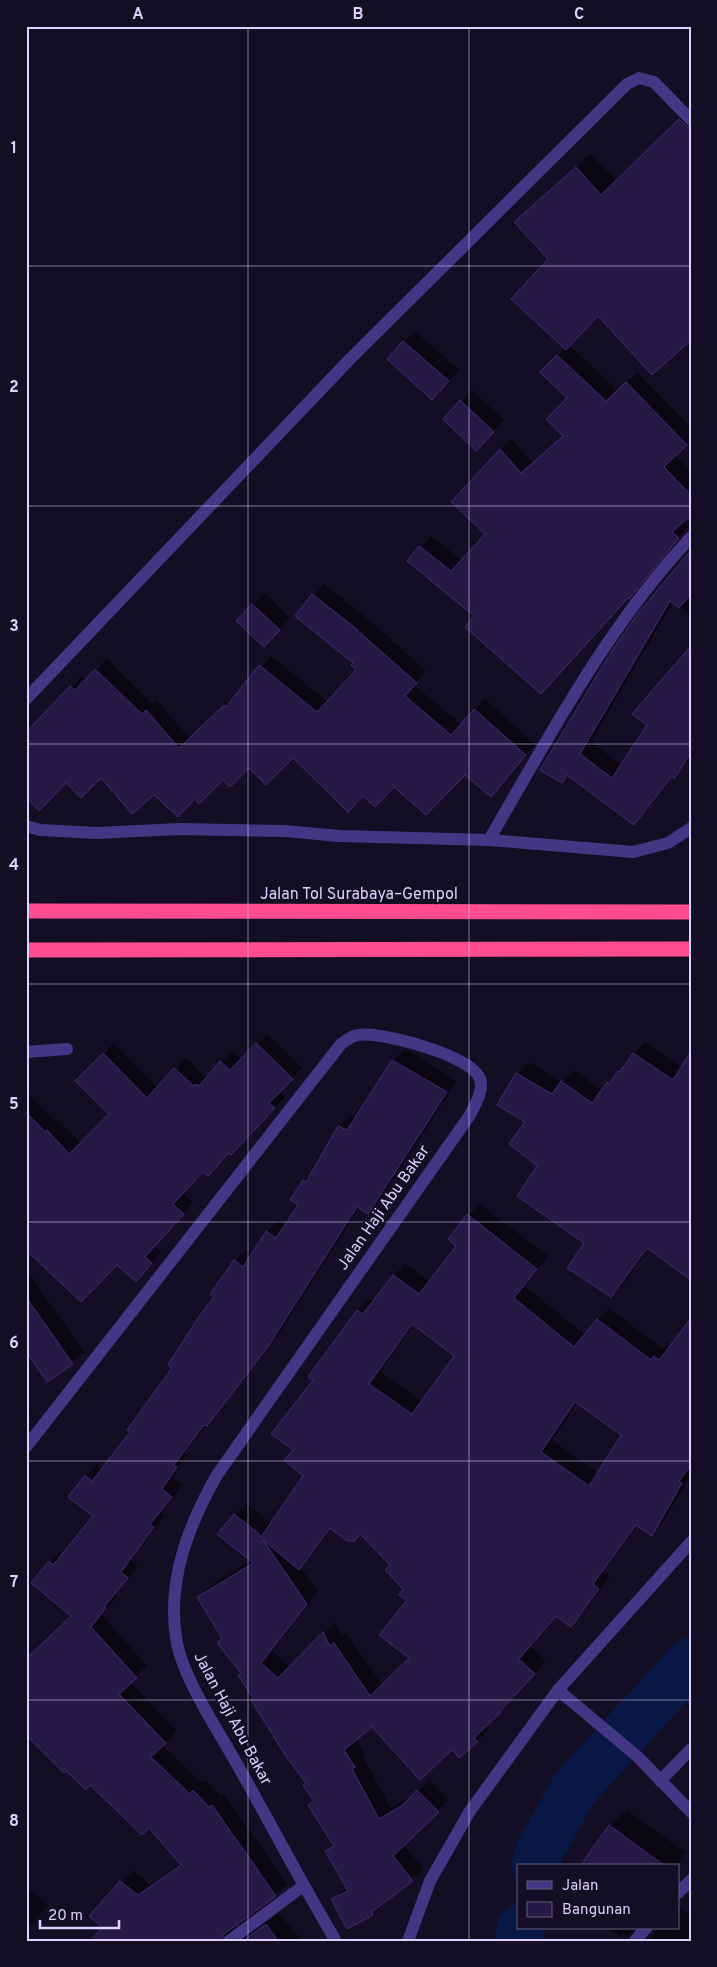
<svg xmlns="http://www.w3.org/2000/svg" width="717" height="1967" font-family="Overpass,sans-serif">
<style>
.shadow{fill:#0007;fill-rule:evenodd}
.lines{fill:none;stroke-linecap:round;stroke-linejoin:round}
.river{stroke:#081743;stroke-width:48}
.building{fill:#271946;stroke:#412a73;fill-rule:evenodd}
.minor{stroke:#433785;stroke-width:12}
.highway{stroke:#ff4c8f;stroke-width:15}
.grid{fill:none;stroke:#dcd1ff;stroke-width:1;stroke-opacity:0.55}
.labels{text-anchor:middle;dominant-baseline:central;stroke-width:4;stroke-linejoin:round;paint-order:stroke}
.street-label{font-size:16px;fill:#dcd1ff;stroke:#140e25}
.neatline{fill:none;stroke:#dcd1ff;stroke-width:2}
.grid-label{font-size:16px;text-anchor:middle;font-weight:bold;fill:#dcd1ff}
</style>
<rect width="100%" height="100%" fill="#140e25"/>
<!-- shadow -->
<path class="shadow" d="M691 109V338L599 314 569 345 618 391 637 372 691 427V439L675 455 691 472V513L682 521 689 526 629 597 476 616 409 561 431 536 462 560 486 534 500 450 511 439 533 463 564 436 569 398 542 372 566 347 549 259 530 208 591 154 616 181Z
M415 331 459 370 432 398 388 359Z
M472 390 504 420 476 449 444 419Z
M691 552V616L673 602 591 742 622 765 648 724 691 648V758L674 777 672 776 645 812 634 824 569 775 562 782Z
M324 584 368 619 426 671 414 685 461 724 485 699 535 744 501 784 465 774 394 785 363 794 293 756 249 767 223 778 195 798 154 793 47 712 82 676 86 680 107 659 153 704 157 701 190 738 236 695 271 656 328 702 358 670 355 663 296 616Z
M264 593 290 618 263 645 238 620Z
M267 1034 302 1068 279 1092 285 1097 260 1125 231 1154 229 1152 204 1171 183 1193 193 1202 154 1246 162 1252 146 1270 26 1140V1091L56 1122 58 1120 81 1144 110 1114 76 1081 114 1043 158 1088 186 1058 205 1077 208 1074 209 1075 232 1051 242 1060Z
M645 1042 682 1067 649 1248 623 1284 611 1295 586 1243 539 1166 517 1074 529 1062 562 1082 574 1070 603 1091Z
M405 1049 457 1081 379 1201 367 1212 360 1207 280 1332 185 1453 187 1455 172 1477 182 1485 161 1512 165 1515 131 1560 138 1566 115 1595 117 1596 102 1615 147 1666 130 1682 177 1731 162 1745 202 1783 205 1780 221 1796 224 1794 287 1884 275 1895 232 1927 233 1934 238 1938 246 1937 279 1913 302 1941H196L104 1927 91 1916 133 1870 150 1885 181 1863 149 1826 90 1784 72 1616 50 1562 61 1551 64 1553 95 1516 70 1497 86 1476 97 1464 103 1469 132 1432 174 1367 235 1261 246 1250 253 1254 267 1232 278 1221 286 1225 299 1204 304 1181 314 1171 339 1126 351 1115 356 1118 393 1060Z
M480 1204 548 1256 525 1286 585 1335 609 1308 663 1349 666 1345 670 1348 691 1321V1475L663 1522 652 1534 638 1525 603 1572 610 1577 582 1614 571 1625 557 1615 530 1646 546 1661 510 1698 512 1700 485 1725 489 1730 477 1741 452 1749 372 1726 355 1739 365 1755 363 1757 391 1808 414 1794 429 1780 449 1800 404 1844 423 1869 372 1914 333 1900 347 1887 327 1851 334 1844 310 1805 315 1800 307 1782 255 1698 242 1672 199 1597 210 1586 252 1560 219 1534 235 1514 247 1503 271 1524 305 1475 294 1450 314 1380 358 1310 369 1299 374 1302 394 1275 405 1264 430 1282 458 1245 468 1215ZM414 1324 456 1356 423 1402 380 1372ZM578 1402 622 1434 598 1473 552 1440ZM332 1528 355 1540 361 1533 391 1565 405 1589 409 1600 410 1658 383 1686 346 1633 342 1635 335 1622 290 1667 272 1651 318 1591 300 1567 311 1556Z
M26 1269 84 1352 72 1363 26 1349Z
M26 1407 32 1413 26 1419Z
M627 1810 685 1852 676 1866H582L610 1826Z
M26 1886 48 1905 26 1931Z
M678 1906 690 1916 691 1914V1941H647L654 1933 655 1928H678Z
M608 1928H636L627 1937 623 1933 620 1937Z"/>
<g class="lines">
<!-- river -->
<path class="river" d="M536 1866 540 1850 575 1788 691 1661
M519 1941 521 1928"/>
</g>
<!-- building -->
<path class="building" d="M679 119 686 126 691 128V340L652 375 598 316 566 350 511 299 548 259 514 222 576 167 601 195Z
M403 341 449 381 432 400 387 359Z
M557 355 606 401 626 382 687 445 664 467 691 495V515L672 532 679 538 629 599 628 598 541 694 465 627 474 616 407 561 419 546 451 571 485 534 451 502 500 449 521 473 563 436 546 419 567 398 540 372Z
M460 400 494 432 476 451 443 419Z
M691 550V594L679 608 670 601 580 754 612 778 647 725 632 714 691 646V753L674 779 671 777 634 825 567 775 562 783 540 770 613 649 639 612Z
M312 594 358 630V631L417 683 405 696 451 735 474 709 526 755 491 797 465 775 426 815 394 787 375 807 363 796 348 812 293 758 266 785 249 768 230 787 223 780 199 804 195 799 178 817 154 795 132 814 101 778 81 798 66 783 39 811 26 797V732L70 686 75 690 95 669 142 714 146 710 179 748 224 705 226 707 259 665 317 712 356 670 351 665 353 663 295 616Z
M252 604 280 630 264 647 236 621Z
M256 1043 293 1079 269 1103 275 1108 231 1155 229 1153 208 1176 203 1172 173 1204 184 1214 145 1257 152 1263 136 1282 117 1265 81 1302 26 1250V1112L45 1132 47 1130 69 1154 109 1114 75 1081 103 1053 147 1098 174 1068 194 1086 196 1084 199 1086 220 1061 230 1070Z
M691 1051V1280L647 1248 611 1297 567 1268 584 1243 517 1196 537 1166 509 1144 525 1122 497 1105 516 1073 552 1094 561 1081 592 1103 607 1082 609 1084 618 1071 620 1072 633 1053 673 1080Z
M392 1060 447 1092 368 1214 357 1207 269 1345 207 1426 204 1425 174 1465 177 1467 162 1489 172 1497 150 1524 154 1527 121 1572 128 1578 104 1607 106 1608 91 1627 137 1678 119 1694 166 1743 151 1757 190 1794 193 1790 209 1807 212 1805 276 1896 224 1934 221 1941H91L102 1927 89 1916 120 1881 138 1895 181 1865 149 1828 142 1835 90 1785 86 1790 66 1771 64 1773 26 1735V1659L71 1616 31 1583 49 1561 53 1565 93 1516 68 1497 85 1475 92 1481 130 1432 127 1430 172 1368 168 1365 198 1318 214 1297 210 1294 234 1260 243 1267 266 1231 276 1238 298 1205 290 1200 303 1180 306 1182 338 1126 347 1130Z
M467 1214 537 1269 514 1298 574 1347 597 1319 651 1360 654 1356 659 1360 691 1318V1465L679 1481 682 1483 652 1536 636 1525 593 1584 599 1589 571 1627 556 1616 519 1659 535 1674 500 1711 501 1712 474 1738 478 1742 459 1758 452 1750 420 1780 372 1727 344 1750 355 1767 352 1769 379 1819 401 1806 417 1790 439 1812 393 1856 413 1881 372 1912 373 1915 347 1929 331 1899 348 1891 325 1851 334 1846 308 1805 314 1801 303 1785 306 1783 285 1755 251 1700 253 1698 238 1675 241 1673 217 1643 222 1638 197 1597 253 1563 217 1534 234 1514 257 1532 261 1537 303 1476 284 1460 293 1450 271 1434 313 1380 308 1377 357 1310 363 1314 393 1275 419 1294 456 1246 448 1239ZM412 1324 454 1356 412 1414 369 1384ZM575 1402 621 1435 589 1486 541 1452ZM330 1528 347 1541H355L360 1534 390 1565 385 1570 403 1589 399 1595 407 1600 379 1635 409 1658 370 1696 334 1643 330 1646 323 1632 278 1678 261 1663 307 1604 263 1540 299 1570Z
M26 1297 73 1364 47 1382 26 1351Z
M609 1825 665 1866H580Z
M266 1924 278 1941H243Z"/>
<g class="lines">
<!-- minor -->
<path class="minor" d="M26 699 349 360 627 84 639 78 654 82 691 120
M26 826 40 830 98 833 179 829 285 831 339 836 489 840 633 852 668 843 691 828
M489 840C550 735 607 627 691 537
M26 1052 67 1049
M26 1447 341 1044C347 1040 351 1036 358 1035 381 1031 473 1056 480 1079 484 1091 475 1104 470 1115L217 1475C189 1524 167 1580 176 1637 181 1676 218 1730 238 1766 271 1824 301 1883 336 1941
M558 1690 638 1757 691 1812
M660 1781 691 1749
M678 1893 691 1880
M229 1941 303 1886
M408 1941 430 1881 470 1811 558 1690 691 1542
M635 1941 646 1928"/>
<!-- highway -->
<path class="highway" d="M26 911 691 912
M26 950 691 949"/>
</g>
<!-- grid -->
<path class="grid" d="M248 26V1941M469 26V1941M26 266H691M26 506H691M26 744H691M26 984H691M26 1222H691M26 1461H691M26 1700H691"/>
<g class="labels">
<!-- street labels -->
<g class="street-label">
<text x="359" y="895">Jalan Tol Surabaya–Gempol</text>
<text transform="translate(384 1208) rotate(-55)">Jalan Haji Abu Bakar</text>
<text transform="translate(232 1719) rotate(62)">Jalan Haji Abu Bakar</text>
</g>
</g>
<!-- border -->
<rect width="717" height="1967" fill="none" stroke="#140e25" stroke-width="55"/>
<!-- legend -->
<rect x="517" y="1864" width="162" height="65" fill="#140e25" stroke="#645c7c"/>
<rect x="527" y="1881" width="25" height="8" fill="#433785" stroke="#645c7c"/>
<text x="562" y="1890" font-size="15" fill="#dcd1ff">Jalan</text>
<rect x="527" y="1902" width="25" height="15" fill="#271946" stroke="#645c7c"/>
<text x="562" y="1914" font-size="15" fill="#dcd1ff">Bangunan</text>
<!-- scale -->
<path d="M40 1920v8h79v-8" fill="none" stroke="#dcd1ff" stroke-width="2.5"/>
<text x="48" y="1920" font-size="15" fill="#dcd1ff" stroke="#140e25" stroke-width="4" paint-order="stroke">20 m</text>
<rect x="28" y="28" width="662" height="1912" class="neatline"/>
<g class="grid-label">
<text x="138" y="19">A</text>
<text x="358" y="19">B</text>
<text x="579" y="19">C</text>
<text x="14" y="153">1</text>
<text x="14" y="392">2</text>
<text x="14" y="631">3</text>
<text x="14" y="870">4</text>
<text x="14" y="1109">5</text>
<text x="14" y="1348">6</text>
<text x="14" y="1587">7</text>
<text x="14" y="1826">8</text>
</g>
</svg>
